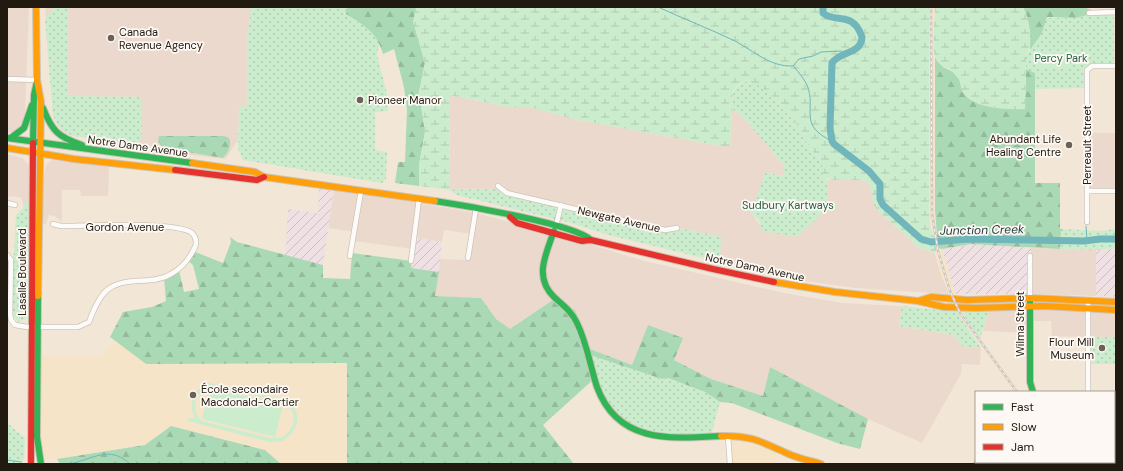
<svg xmlns="http://www.w3.org/2000/svg" width="1123" height="471" font-family="'DM Sans',sans-serif">
<style>
.commercial{fill:#ecd9cd}
.industrial{fill:url(#industrial-furrows)}
.built{fill:#f6e4c9}
.green{fill:url(#green-dots)}
.forest{fill:url(#forest-firs)}
.wetland{fill:url(#wetland-marsh)}
.pitch{fill:#ccecce;fill-rule:evenodd}
.lines{fill:none;stroke-linecap:round;stroke-linejoin:round}
.stream{stroke:#71b6ba;stroke-width:1}
.river{stroke:#71b6ba;stroke-width:7}
.street-casing{stroke:#cdc4b7;stroke-width:6}
.fast-casing{stroke:#cdc4b7;stroke-width:8}
.slow-casing{stroke:#cdc4b7;stroke-width:8}
.jam-casing{stroke:#cdc4b7;stroke-width:8}
.street{stroke:#fdfbf9;stroke-width:4.5}
.fast{stroke:#30b455;stroke-width:6}
.slow{stroke:#ff9f0a;stroke-width:6}
.jam{stroke:#e5322d;stroke-width:6}
.rail-casing{stroke:#cdc9c5;stroke-width:2.5}
.rail{stroke:#fdf8f3;stroke-width:1;stroke-dasharray:3;stroke-linecap:butt}
.poi-dot{fill:#6a6256;stroke:#fdf8f3;stroke-width:1.5}
.labels{text-anchor:middle;dominant-baseline:central;stroke-width:3.5;stroke-linejoin:round;paint-order:stroke}
.poi-label{font-size:11px;fill:#211a10;stroke:#fdf8f3;text-anchor:start}
.park-label{font-size:11px;fill:#216442;stroke:#fdf8f3}
.street-label{font-size:11px;fill:#211a10;stroke:#fdf8f3}
.water-label{font-size:12px;font-style:italic;fill:#233a3e;stroke:#fdf8f3}
</style>
<defs>
<pattern id="industrial-furrows" width="10" height="10" patternUnits="userSpaceOnUse"><rect width="10" height="10" fill="#efe0e3"/><path d="M-1 1l2-2M0 10L10 0M9 11l2-2" fill="none" stroke="#cdc0c2"/></pattern>
<pattern id="green-dots" width="8" height="8" patternUnits="userSpaceOnUse"><rect width="8" height="8" fill="#ccecce"/><path d="M2 2h.1M6 6h.1" fill="none" stroke="#afcab0" stroke-width="1.8" stroke-linecap="round"/></pattern>
<pattern id="forest-firs" width="22" height="20" patternUnits="userSpaceOnUse"><rect width="22" height="20" fill="#aad9b5"/><path d="M5 1l3.5 6h-7zM16 11l3.5 6h-7z" fill="#92ba9b"/></pattern>
<pattern id="wetland-marsh" width="20" height="14" patternUnits="userSpaceOnUse"><rect width="20" height="14" fill="#ccecce"/><path d="M1 5h8M5 5V1M11 12h8M15 12V8" fill="none" stroke="#afcab0"/></pattern>
</defs>
<rect width="100%" height="100%" fill="#f2e7d7"/>
<!-- commercial -->
<path class="commercial" d="M7 7H29L25 112 22 127 18 132H7Z
M45 7H251L247 41V106L239 107 238 140 227 157 225 159 191 155 139 143H122L73 136 62 131 56 123 53 114Z
M449 95 509 107H529L578 120 721 146H730L732 109 743 117 785 167 782 176 765 172 753 215 761 227 817 219 824 206H828V180L863 179 869 183 879 212 920 248 935 253 940 272 949 294 855 288 798 280 720 262V237L683 229 671 230 507 193 501 189 450 190Z
M1087 133H1115V191H1087Z
M7 154 22 158 29 165V203H23L21 198 18 197 7 196Z
M52 160 109 166 108 196H81L80 190H62V222L55 216 49 215 46 224H40V195L46 165Z
M334 189 476 213 582 241 591 240 592 245 645 261 784 293 843 303 902 306 899 326 954 335 963 347 981 348 980 365 962 364 961 374 922 443 868 419 770 368 763 396 711 379 674 360 648 325 632 365 590 349 575 310 510 330 496 319 481 298 435 296 440 259 468 260 472 234 444 230 442 242 415 238 413 249 354 241 356 232 328 228Z
M1031 248 1096 250V296L1031 294Z
M1036 306 1116 312V338L1052 336 1051 321H1031V333L983 331 990 308Z"/>
<!-- industrial -->
<path class="industrial" d="M319 188 334 189 323 265 285 256 288 209 318 213Z
M414 238 442 242 439 272 411 268Z
M971 244 1020 246 1031 248V294H955L942 249Z
M1116 248V297L1096 296V250Z"/>
<!-- built -->
<path class="built" d="M929 7H935V210L937 232 935 237 932 232 929 210Z
M938 248 942 249 957 299H951L940 272 935 253Z
M960 307 973 330 1020 390H1032L1033 392H1014L957 312Z
M114 341 146 364 347 363V464H281L265 450 172 426 145 445 57 459H44L40 438V355L102 356Z
M739 435 778 448 776 464H730L729 436Z"/>
<!-- green -->
<path class="green" d="M55 7H68L67 96 141 97 142 133 139 143 72 136 60 128 53 116 45 19Z
M251 7H347L346 14 369 29 380 42 377 55 388 98V111L375 112V150L387 152 386 179 382 183 243 160 238 149 239 107 247 106V41Z
M1114 12V66L1089 68 1087 88 1035 89V73L1026 69V56L1042 33 1046 18H1076L1089 13Z
M745 81C766 81 789 116 802 131L803 138 822 163V176L828 180V206H824L817 219 796 237 762 231 759 221 751 213 765 172 782 176 785 167 743 117 732 109C733 94 731 89 745 81Z
M501 189 507 193 665 230 683 229 721 237 720 262 608 235 571 223 456 195 450 190Z
M23 203H29L26 315V319L18 322 13 315V256L14 254 16 215 23 208Z
M1061 229 1100 231 1116 229V248L1096 250 1060 249Z
M902 306 957 312 981 348 963 347 954 335 899 326Z
M960 307 990 308 980 339 969 324Z
M1088 336 1116 338V364H1088Z
M590 355 662 379 667 378 705 392 720 402 711 436 672 438 632 429 602 399Z
M7 423 25 438 24 458 21 464H7Z"/>
<!-- forest -->
<path class="forest" d="M347 7H416L414 22 425 63 419 92 425 132 419 165V186L395 183 398 162H405L407 110 404 87 394 49 383 54C377 32 365 26 346 14Z
M1023 7H1083L1098 12 1076 18 1047 17 1042 33 1030 50 1029 25Z
M935 57 943 67 953 72 960 80 963 93 979 104 996 108 1025 109 1026 69 1035 73V183H1060V228L1061 229 1060 249 971 244 942 249 938 248 935 210Z
M159 136H224L229 138C232 145 229 152 223 158L163 148 158 141Z
M230 237 237 242 323 265V278L350 279 352 253 412 261 411 268 439 272 435 296 481 298 496 319 510 329 556 298 566 306 575 310 590 349 632 365 648 325 683 338 674 360 711 379 763 396 770 367 868 419 860 449 837 443 732 403 720 402 705 392 668 378 662 379 590 355 595 378 543 425 574 464H347V363L146 364 110 337 123 312 152 307 166 301 164 278 179 270 184 292 199 289 193 265 187 260 193 251 223 263 231 242Z
M171 426 265 450 281 464H60L57 459 145 445Z"/>
<!-- wetland -->
<path class="wetland" d="M416 7H929V210C930 216 929 226 932 232 935 240 939 244 935 253L920 248 879 212 874 205 869 183C854 175 836 185 822 176V163L803 138 802 131C790 116 751 60 733 91L730 146H721L578 120 529 107H509L449 95 450 190 419 186V165L425 132 419 92 425 63 413 22Z
M935 7H1023C1030 20 1034 44 1026 56L1025 109C1009 110 974 108 964 94 959 87 962 78 953 72 947 67 938 66 935 57 932 48 935 18 935 7Z"/>
<!-- pitch -->
<path class="pitch" d="M1038 53 1068 54 1070 55V67L1069 68H1038L1037 66V55Z
M209 383 286 400C304 412 299 431 282 441L269 442 188 421 189 418 195 419C188 403 192 390 209 383ZM210 386 202 419 275 437 283 405 211 387 215 386 284 403C300 414 295 429 281 438H270L202 421C189 410 195 392 210 386Z"/>
<g class="lines">
<!-- stream -->
<path class="stream" d="M658 7C684 19 710 29 735 41 754 51 770 67 793 66L799 59 813 56 821 52 841 51 846 54
M794 67C798 71 804 79 807 85 817 109 797 125 832 141
M1086 226 1087 241
M7 460 21 462
M69 464C92 460 109 444 130 464"/>
<!-- river -->
<path class="river" d="M823 7V13C835 24 853 10 862 37 862 54 840 51 832 63L830 128 832 141 834 144 869 171 880 184V199L883 205 921 239 931 242 968 239 1084 241 1100 239H1116"/>
<defs>
<path id="street" d="M1089 13 1116 12
M7 79 37 80
M498 186 507 193 665 230 677 228
M1087 191H1116
M7 203 15 205
M1087 222V70L1092 66H1116
M556 226 561 205
M7 255 11 260 10 314 11 320 15 325 27 327H78L89 322C93 311 98 298 107 290 126 275 152 286 171 274 182 268 190 258 195 247 197 242 196 237 192 233 177 221 84 226 61 226L53 224
M350 256 361 191
M1030 256V298
M468 258 476 208
M411 261 419 199
M1088 392V301
M1114 422H1116
M728 436 730 464"/>
<path id="fast" d="M43 108C52 131 58 137 82 145
M12 137 24 128 32 105
M7 138 192 163
M33 143 34 95 37 81
M435 201C462 205 575 224 591 240
M554 231C546 254 533 278 555 298 564 306 572 312 577 323 587 343 590 366 597 387 618 444 671 439 721 436
M1030 302V382L1033 392
M37 437 38 296
M37 437 41 464"/>
<path id="slow" d="M36 7 37 80 41 102 38 296
M7 148 74 159 175 170
M192 163 255 172 264 177 435 201
M774 282 835 292 918 301 944 307 975 308 1044 306 1116 310
M918 301 931 297 967 300 1030 298 1116 302
M721 436C753 435 763 443 791 455 801 459 811 461 821 464
M1085 462 1086 464
M977 464 978 462"/>
<path id="jam" d="M175 170 257 180 264 177
M510 217 517 223 582 241 591 240 713 269 774 282
M31 464 33 143"/>
</defs>
<!-- street casing -->
<use href="#street" class="street-casing"/>
<!-- fast casing -->
<use href="#fast" class="fast-casing"/>
<!-- slow casing -->
<use href="#slow" class="slow-casing"/>
<!-- jam casing -->
<use href="#jam" class="jam-casing"/>
<!-- street -->
<use href="#street" class="street"/>
<!-- fast -->
<use href="#fast" class="fast"/>
<!-- slow -->
<use href="#slow" class="slow"/>
<!-- jam -->
<use href="#jam" class="jam"/>
<defs>
<path id="rail" d="M931 7 932 213 938 251 950 291 960 313 1017 392
M1070 462 1071 464"/>
</defs>
<!-- rail casing -->
<use href="#rail" class="rail-casing"/>
<!-- rail -->
<use href="#rail" class="rail"/>
</g>
<!-- markers -->
<g class="poi-dot">
<circle cx="111" cy="38" r="4"/>
<circle cx="360" cy="100" r="4"/>
<circle cx="1069" cy="145" r="4"/>
<circle cx="1102" cy="348" r="4"/>
<circle cx="193" cy="395" r="4"/>
</g>
<g class="labels">
<!-- poi labels -->
<g class="poi-label">
<text x="119" y="32">Canada<tspan x="119" dy="13">Revenue Agency</tspan></text>
<text x="368" y="100">Pioneer Manor</text>
<text x="1061" y="139" text-anchor="end">Abundant Life<tspan x="1061" dy="13">Healing Centre</tspan></text>
<text x="1094" y="342" text-anchor="end">Flour Mill<tspan x="1094" dy="13">Museum</tspan></text>
<text x="201" y="389">École secondaire<tspan x="201" dy="13">Macdonald-Cartier</tspan></text>
</g>
<!-- park labels -->
<g class="park-label">
<text x="1061" y="58">Percy Park</text>
<text x="788" y="205">Sudbury Kartways</text>
</g>
<!-- street labels -->
<g class="street-label">
<text transform="translate(1087 145) rotate(-90)">Perreault Street</text>
<text transform="translate(138 146) rotate(8)">Notre Dame Avenue</text>
<text transform="translate(619 219) rotate(13)">Newgate Avenue</text>
<text x="125" y="227">Gordon Avenue</text>
<text transform="translate(755 267) rotate(12)">Notre Dame Avenue</text>
<text transform="translate(22 272) rotate(-90)">Lasalle Boulevard</text>
<text transform="translate(1020 324) rotate(-90)">Wilma Street</text>
</g>
<!-- water labels -->
<g class="water-label">
<text transform="translate(982 230) rotate(-1)">Junction Creek</text>
</g>
</g>
<!-- border -->
<rect width="1123" height="471" fill="none" stroke="#211a10" stroke-width="16"/>
<!-- legend -->
<rect x="975" y="391" width="140" height="72" fill="#fdf8f3" stroke="#a59f98"/>
<rect x="983" y="404" width="20" height="6" fill="#30b455" stroke="#a59f98"/>
<text x="1011" y="411" font-size="12" fill="#211a10">Fast</text>
<rect x="983" y="424" width="20" height="6" fill="#ff9f0a" stroke="#a59f98"/>
<text x="1011" y="431" font-size="12" fill="#211a10">Slow</text>
<rect x="983" y="444" width="20" height="6" fill="#e5322d" stroke="#a59f98"/>
<text x="1011" y="451" font-size="12" fill="#211a10">Jam</text>
</svg>
